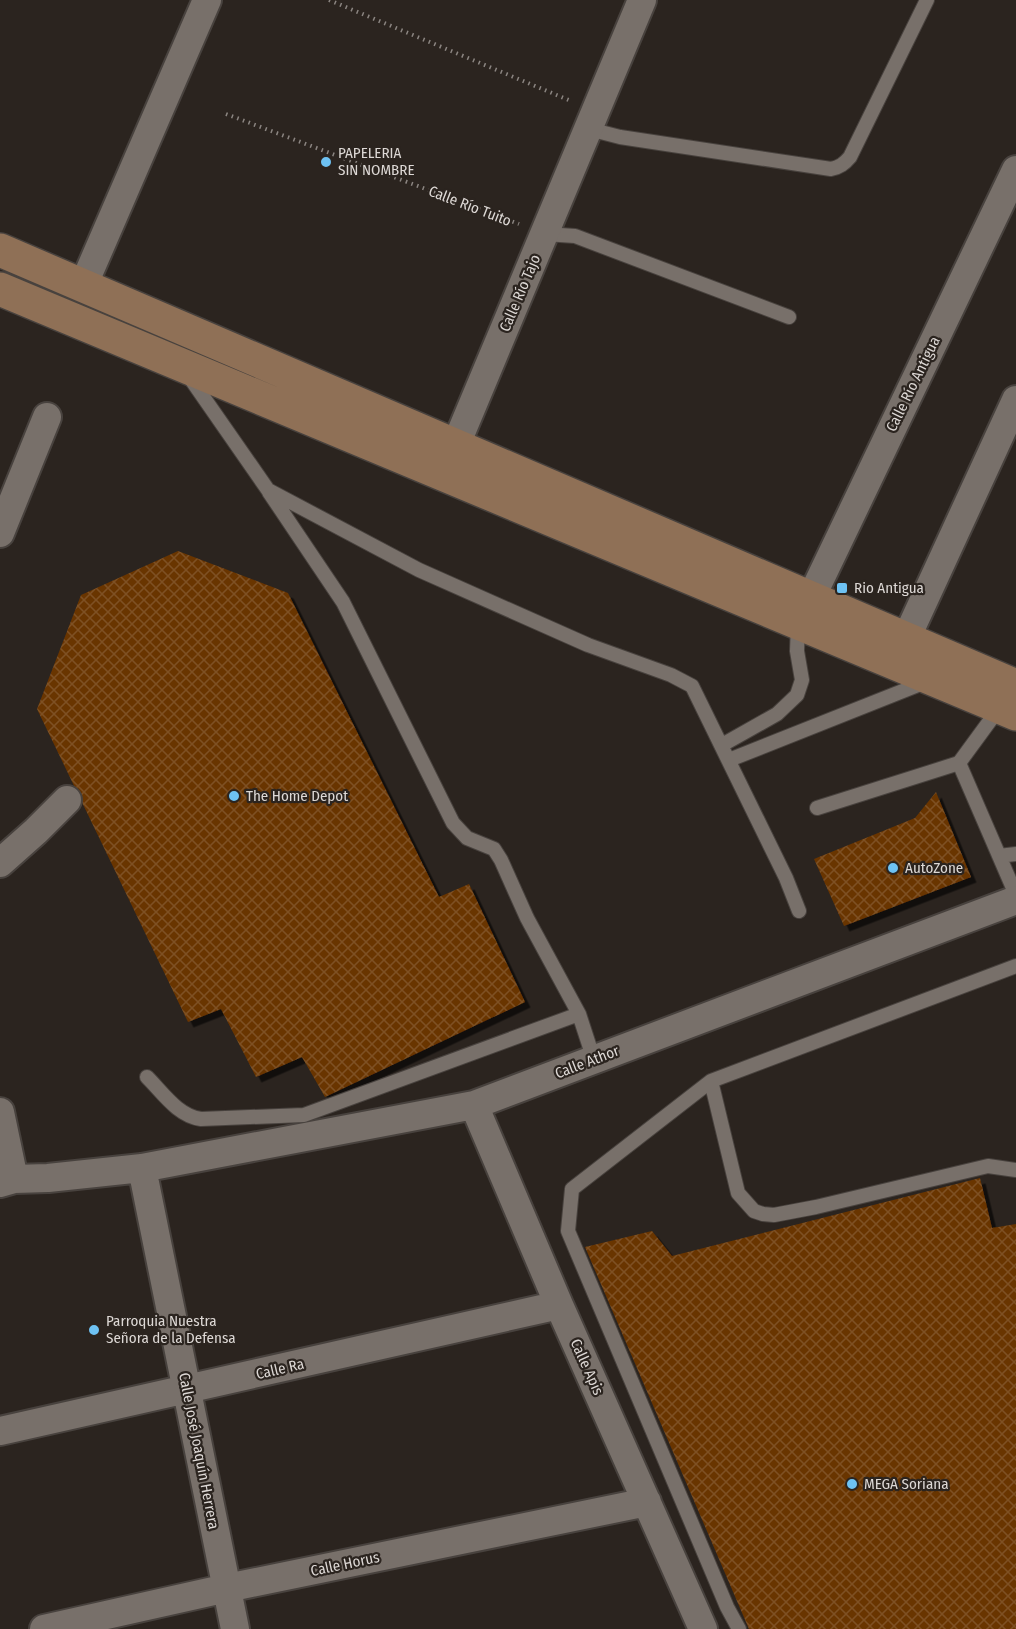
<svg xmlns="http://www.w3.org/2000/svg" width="1016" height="1629" font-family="'Fira Sans Condensed',sans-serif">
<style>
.building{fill:url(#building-cross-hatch);filter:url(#shadow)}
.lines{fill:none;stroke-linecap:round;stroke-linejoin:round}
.lane-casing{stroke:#48423e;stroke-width:16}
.street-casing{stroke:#48423e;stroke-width:32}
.secondary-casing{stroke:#48423e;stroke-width:36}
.path{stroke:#8b8581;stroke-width:4;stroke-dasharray:1.5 4.5;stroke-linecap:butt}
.lane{stroke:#78706a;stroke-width:14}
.street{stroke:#78706a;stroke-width:28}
.secondary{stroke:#8f7056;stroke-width:33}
.poi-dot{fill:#6ec2f3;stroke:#2b241f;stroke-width:2}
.labels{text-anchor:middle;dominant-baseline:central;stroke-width:4.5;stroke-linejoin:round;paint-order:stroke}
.poi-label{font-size:15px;fill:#ddd8d5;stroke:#2b241f;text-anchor:start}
.street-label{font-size:15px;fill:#ddd8d5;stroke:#2b241f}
</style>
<defs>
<pattern id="building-cross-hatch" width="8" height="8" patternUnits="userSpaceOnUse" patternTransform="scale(1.5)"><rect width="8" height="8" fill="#693400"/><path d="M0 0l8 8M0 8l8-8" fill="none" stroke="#7e5124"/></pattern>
<filter id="shadow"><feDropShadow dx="5.5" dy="5.5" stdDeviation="0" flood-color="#0009"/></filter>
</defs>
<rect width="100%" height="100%" fill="#2b241f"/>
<!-- building -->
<path class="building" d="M178 551 288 593 439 897 469 884 525 1002 325 1097 302 1057 256 1077 221 1009 188 1022 37 709 81 595Z
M936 792 971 877 844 926 814 859 915 818Z
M980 1178 992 1228 1016 1224V1629H749L585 1247 652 1231 672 1256Z"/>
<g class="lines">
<defs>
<path id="lane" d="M589 129 620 137 831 169C840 167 844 164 850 157L927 0
M545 234 575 236 789 317
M188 375 268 490 419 570 588 645 671 675 692 686 786 878 799 911
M269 492 343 602 453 823 467 838 494 849 501 860 527 918 579 1014 594 1060
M1000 707 959 763 1016 895
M722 745 777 714 797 695 802 680 797 651 798 623
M729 760 928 681
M817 808 959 763
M999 856 1016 854
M147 1077C163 1093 178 1116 201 1119L304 1115 579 1014
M711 1081 738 1193 754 1211 763 1214 774 1215 816 1207 988 1166 1016 1170
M739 1629 727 1607 568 1231 572 1189 711 1081 1016 966"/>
<path id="street" d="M83 286 207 0
M447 466 642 0
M0 533 47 417
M811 598 1016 170
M906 639 1016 400
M0 863 36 831 67 800
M474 1105 559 1305 703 1629
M0 1112 14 1179
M142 1168 235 1629
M0 1183 14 1179 48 1178 142 1168 474 1105 1016 900
M0 1431 559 1305
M44 1629 227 1588 647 1502"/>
<path id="secondary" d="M0 250 1016 686
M0 289 1016 714"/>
</defs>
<!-- lane casing -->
<use href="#lane" class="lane-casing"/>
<!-- street casing -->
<use href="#street" class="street-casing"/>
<!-- secondary casing -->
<use href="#secondary" class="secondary-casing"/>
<!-- path -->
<path class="path" d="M329 0 571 101
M226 114 519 224"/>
<!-- lane -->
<use href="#lane" class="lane"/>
<!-- street -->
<use href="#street" class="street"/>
<!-- secondary -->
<use href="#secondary" class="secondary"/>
</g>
<!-- markers -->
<g class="poi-dot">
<circle cx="326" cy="162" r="6"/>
<rect x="836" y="582" width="12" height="12" rx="3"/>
<circle cx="234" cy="796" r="6"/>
<circle cx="893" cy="868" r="6"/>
<circle cx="94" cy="1330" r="6"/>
<circle cx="852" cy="1484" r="6"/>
</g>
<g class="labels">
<!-- poi labels -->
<g class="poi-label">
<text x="338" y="153">PAPELERIA<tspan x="338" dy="17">SIN NOMBRE</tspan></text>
<text x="854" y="588">Rio Antigua</text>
<text x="246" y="796">The Home Depot</text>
<text x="905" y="868">AutoZone</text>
<text x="106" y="1321">Parroquia Nuestra<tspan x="106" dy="17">Señora de la Defensa</tspan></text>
<text x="864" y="1484">MEGA Soriana</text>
</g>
<!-- street labels -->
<g class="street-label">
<text transform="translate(470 206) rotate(21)">Calle Río Tuito</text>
<text transform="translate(520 293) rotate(-67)">Calle Río Tajo</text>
<text transform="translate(913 384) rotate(-64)">Calle Río Antigua</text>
<text transform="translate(587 1062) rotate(-21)">Calle Athor</text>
<text transform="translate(587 1367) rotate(66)">Calle Apis</text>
<text transform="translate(280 1369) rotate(-13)">Calle Ra</text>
<text transform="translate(199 1451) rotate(79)">Calle José Joaquín Herrera</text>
<text transform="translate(345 1564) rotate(-12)">Calle Horus</text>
</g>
</g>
</svg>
